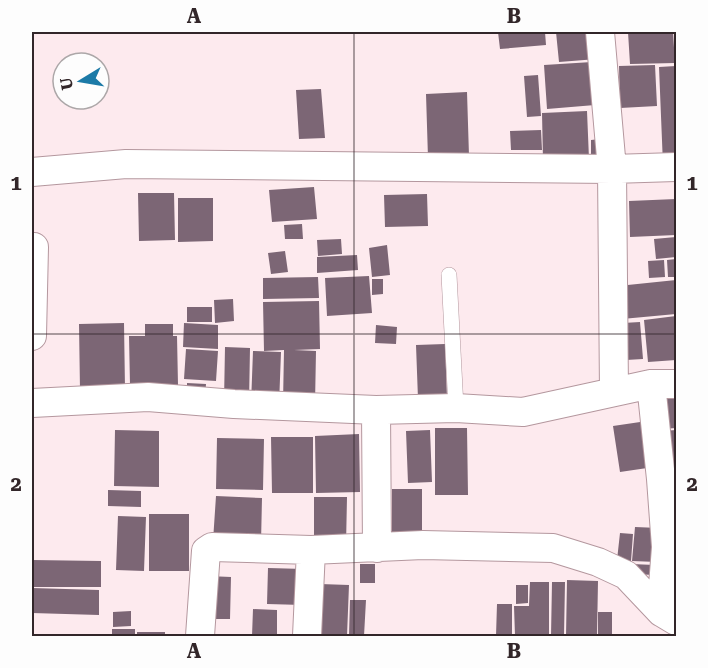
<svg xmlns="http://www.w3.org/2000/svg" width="708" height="668" font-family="'Roboto Serif',serif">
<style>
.building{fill:#7c6675}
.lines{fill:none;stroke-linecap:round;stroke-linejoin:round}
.lane-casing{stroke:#b4979e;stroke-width:16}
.street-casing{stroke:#b4979e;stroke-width:30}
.lane{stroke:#fff;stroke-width:15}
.street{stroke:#fff;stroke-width:28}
.grid{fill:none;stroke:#322629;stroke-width:1.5;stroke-opacity:0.55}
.neatline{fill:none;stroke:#322629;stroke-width:2}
.grid-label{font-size:20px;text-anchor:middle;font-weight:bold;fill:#322629}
</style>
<rect width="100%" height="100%" fill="#fdeaee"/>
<!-- building -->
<path class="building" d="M498 32H545L546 45 500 49Z
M556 32H595L597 59 559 62Z
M628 32H673L675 63 630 64Z
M592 62 595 105 547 109 544 65Z
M655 65 657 106 620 108 619 66Z
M676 66V165H663L659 67Z
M538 75 541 116 527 117 524 76Z
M321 89 325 138 299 139 296 90Z
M467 92 469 156 428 158 426 94Z
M587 111 589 159 543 161 542 113Z
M541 130 542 150H511L510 131Z
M600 139 601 154 591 155V140Z
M314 187 317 219 272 222 269 190Z
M138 193H174L175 240 139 241Z
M427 194 428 226 385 227 384 195Z
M178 198H213V241L178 242Z
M676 199V235L630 237 629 201Z
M302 224 303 239H285L284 225Z
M676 237V257L656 259 654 239Z
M341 239 342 254 318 256 317 240Z
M387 245 390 275 372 277 369 248Z
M285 251 288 272 271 274 268 253Z
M357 255 358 270 317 273V257Z
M676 259V277H668L667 260Z
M664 260 665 277 649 278 648 261Z
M369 276 372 313 327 316 325 278Z
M318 277 319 298 263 299V278Z
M372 279H383V294L372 295Z
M676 280V314L622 319 618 286Z
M233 299 234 321 215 323 214 300Z
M319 301 320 349 294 350 316 351 315 404 283 403 284 350 264 351 263 302Z
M187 307H212V322H187Z
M676 316V360L648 362 644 320Z
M640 322 643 359 626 360 623 323Z
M124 323 125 389 80 390 79 324Z
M184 323 218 325V349L183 347Z
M145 324H173V336H177L178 385H130L129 336H145Z
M376 325 397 327 396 344 375 343Z
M445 344 447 398 418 399 416 345Z
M225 347 250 348 249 402 224 401Z
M186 349 218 351 216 381 184 379Z
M253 351 281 352 279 405 251 404Z
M187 383 206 384 205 396 187 394Z
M676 397V428L662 429 660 398Z
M647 421 654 467 620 472 613 426Z
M435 428H467L468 495H435Z
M115 430 159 431V487L114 486Z
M430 430 432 482 408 483 406 431Z
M676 430V463L664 464 662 431Z
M359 434 360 492 316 493 315 436Z
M271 437H313V493H272Z
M217 438 264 439 263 490 216 489Z
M392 489H422V541H392Z
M108 490 141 491V507L108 506Z
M216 496 262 498 261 543 213 541Z
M314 497H347L346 546 314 545Z
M149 514H189V571H149Z
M118 516 146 517 144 571 116 570Z
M635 527 659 528 657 562 632 561Z
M620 533 633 534 631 561 617 560Z
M32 560 101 561V587H32Z
M360 564H375V583H360Z
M631 564 655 565V575L631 574Z
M268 568 304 569 303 605 267 604Z
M208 576 231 577 230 619H208Z
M567 580 598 581 597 636H566Z
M530 582H549V636H515L514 606H529Z
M552 582H565L564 636H551Z
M320 584 349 585 347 636H318Z
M516 585H528V603L516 604Z
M32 588 99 590V615L32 613Z
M350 600H366L364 636H349Z
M497 604H512V636H496Z
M253 609 277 610V636H252Z
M131 611V626L113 627V612Z
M598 612H612V636H598Z
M112 629H135V636H112Z
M137 632H165V636H137Z"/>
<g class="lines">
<defs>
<path id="lane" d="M449 275 456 408"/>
<path id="street" d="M600 32 612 169 614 392
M32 172 126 164 612 169 676 167
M32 336 34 247
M651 384 661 479 666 547 661 612
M32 403 148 397 234 404 376 410 456 408 523 412 651 384H676
M376 410 377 548
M311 550 423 545 553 548 598 562 626 575 661 612 676 621
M200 636 206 551 212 547 311 550 307 636"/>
</defs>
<!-- lane casing -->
<use href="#lane" class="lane-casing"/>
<!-- street casing -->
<use href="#street" class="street-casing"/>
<!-- lane -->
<use href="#lane" class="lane"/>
<!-- street -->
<use href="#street" class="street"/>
</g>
<!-- grid -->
<path class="grid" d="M354 32V636M32 334H676"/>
<!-- border -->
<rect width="708" height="668" fill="none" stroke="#fdfdfd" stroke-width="66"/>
<!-- north arrow -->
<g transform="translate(81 81) rotate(259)"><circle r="28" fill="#fdfdfd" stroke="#aca7a8" stroke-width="1.5"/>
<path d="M0-4.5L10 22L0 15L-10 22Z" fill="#1c7aa7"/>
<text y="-9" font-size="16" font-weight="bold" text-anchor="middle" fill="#322629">U</text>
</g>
<rect x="33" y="33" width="642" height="602" class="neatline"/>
<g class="grid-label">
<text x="194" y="23">A</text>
<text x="514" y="23">B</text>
<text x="16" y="190">1</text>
<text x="692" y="190">1</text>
<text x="16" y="491">2</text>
<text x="692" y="491">2</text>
<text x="194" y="658">A</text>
<text x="514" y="658">B</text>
</g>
</svg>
